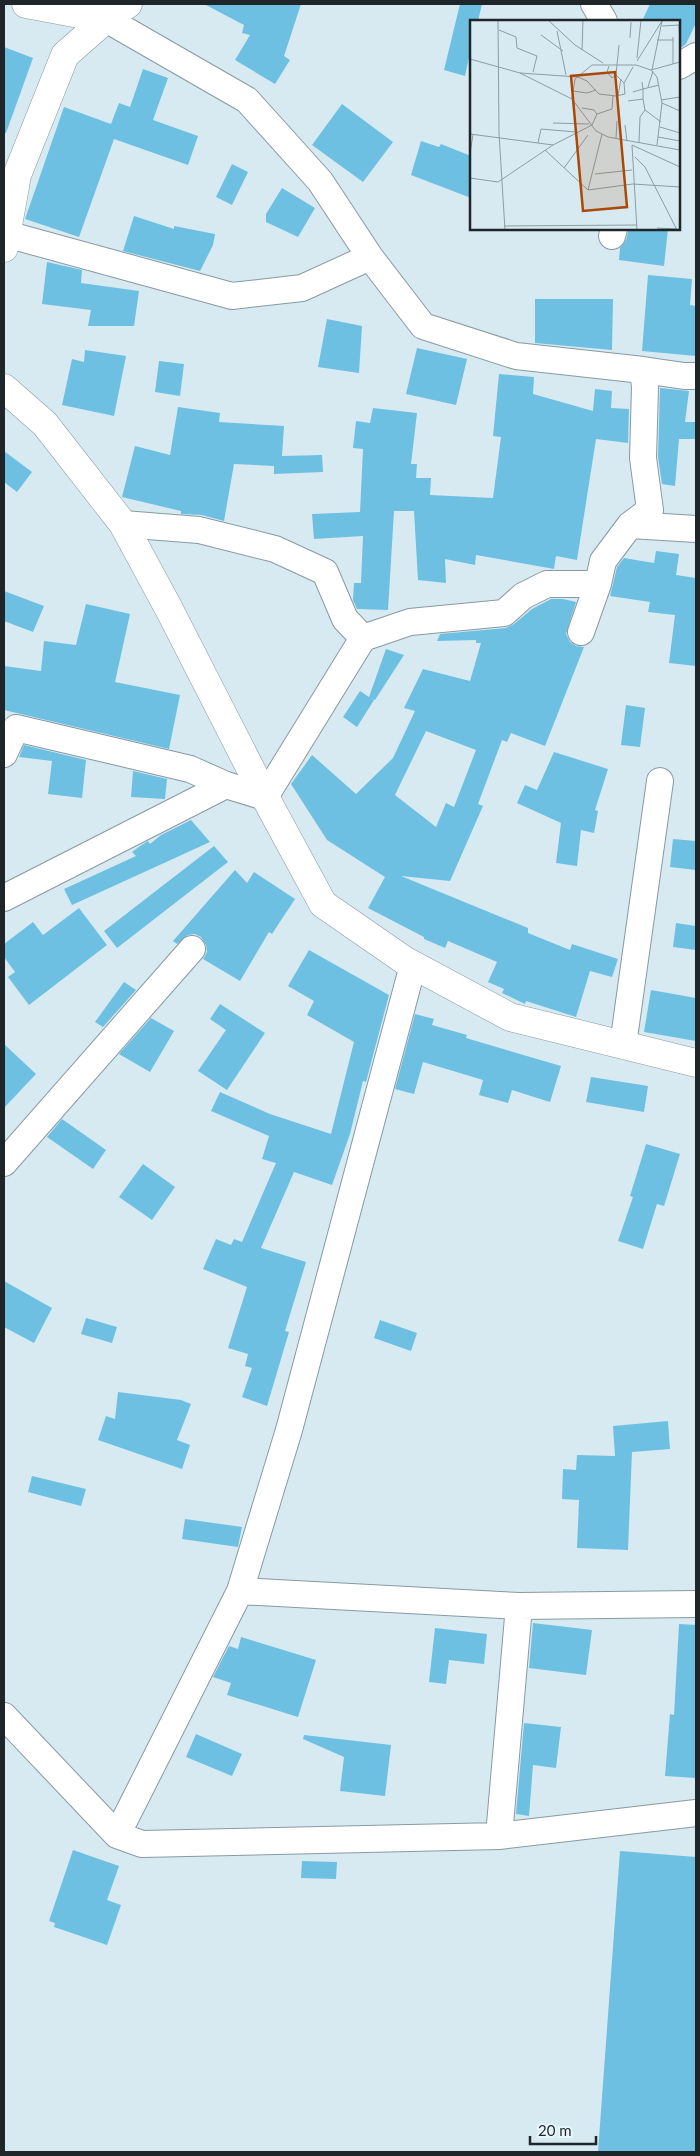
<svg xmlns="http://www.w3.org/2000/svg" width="700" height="2156" font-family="Lato,sans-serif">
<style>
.building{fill:#6ec0e2;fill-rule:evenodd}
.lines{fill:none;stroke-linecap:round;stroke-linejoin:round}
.street-casing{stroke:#889aa1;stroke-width:28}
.secondary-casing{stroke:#889aa1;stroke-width:29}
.street{stroke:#fff;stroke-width:26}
.secondary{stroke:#fff;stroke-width:28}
.inset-road{fill:none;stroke:#8d9ca2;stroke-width:1}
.view{fill:#aa4804;fill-opacity:0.15;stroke:#aa4804;stroke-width:2.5}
.inset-edge{fill:none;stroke:#1f2629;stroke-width:2.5}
</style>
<rect width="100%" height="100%" fill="#d7eaf2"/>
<!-- building -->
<path class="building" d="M204 4H301L284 56 290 60 275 84 235 60 250 35 242 33 244 25Z
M460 4H482L478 21H471V48L465 76 444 70Z
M650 4H696V23L686 44 679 49V21H642Z
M4 47 33 58 6 133H4Z
M143 69 168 78 153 120 198 136 188 165 114 139 79 237 25 219 64 107 111 124 119 103 130 107Z
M342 104 393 142 363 182 312 145Z
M421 141 439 147 441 144 471 156V198L411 175Z
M232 164 248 172 232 205 216 197Z
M282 188 315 208 298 237 266 222V214Z
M134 216 174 229V226L215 234 213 245 200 271 123 251Z
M629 229H668L664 266 619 260 620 248 626 240Z
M47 262 82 270 81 283 139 291 134 326H88L91 310 42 304Z
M648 275 692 279 690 305 696 306V356L642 351Z
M535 299H613L612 350 535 343Z
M327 319 362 326 359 373 318 367Z
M417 348 467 359 456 405 406 394Z
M85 350 126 356 114 416 62 405 72 359 84 362Z
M159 361 184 364 180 396 155 392Z
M499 374 534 377 533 394 593 411 595 389 612 391 611 408 629 409 628 443 596 439 577 560 556 556 554 569 476 555 475 565 445 559 446 583 418 580 414 511H394L388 610 357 609 353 600 354 583H361L363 536 314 539 312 514 360 512 363 449 353 448 356 421 370 423 373 408 417 413 411 464H417L416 478H431L430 495 493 498 501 437 493 436Z
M660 388 689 391 685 422H696V439H679L675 486 662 484 658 457Z
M178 407 220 413 219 422 284 426 282 456 322 455 323 472 274 474V466L234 464 224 521 202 515 181 514V511L122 497 135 446 170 455Z
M4 451 32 472 17 492 4 482Z
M656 551 679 554 676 575 696 578V666L669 663 675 615 648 612 650 602 610 596 617 567 624 558 654 563Z
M4 591 44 606 33 632 4 621Z
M551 599H563L576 602 566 634 570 642 576 646 584 647 545 746 511 733 507 742 502 740 478 804 483 806 450 881 401 876 528 928V933L570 950 572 944 618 959 612 977 590 971 576 1017 526 1001 525 1004 502 993 504 989 488 982 497 962 448 941 445 948 424 939V937L368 908 385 877 327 840 291 784 312 755 356 794 393 758 415 711 404 708 423 669 470 681 481 643H476V640L437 641 440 634 506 628 514 624 532 609ZM426 731 476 750 454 807 446 803 436 827 395 795Z
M86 604 130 614 115 682 180 695 169 749 4 710V666L41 671 44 641 76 645Z
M386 649 404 655 375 700 371 698 374 700 357 727 343 717 360 691 369 697Z
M626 705 645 708 640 747 621 745Z
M24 745 86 760 82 798 48 794 52 761 19 757Z
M554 752 608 769 595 810 598 811 594 833 581 830 577 866 556 863 561 823 517 803 525 785 537 790Z
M133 771 167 779 165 799 131 797Z
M191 820 210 842 72 905 64 889 136 856 132 852 140 846 148 841 150 844 161 835Z
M673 839 696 841V870L670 867Z
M214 846 228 862 117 948 104 931Z
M235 870 247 883 254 872 295 899 272 934 269 932 240 981 203 959 207 952 206 945 201 937 195 934 188 935 177 944 173 941Z
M79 908 107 945 29 1005 8 977 15 972 4 957V944L33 922 43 935Z
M676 923 696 926V950L673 947Z
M309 950 389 995 366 1082 363 1081 350 1134 332 1185 294 1172 261 1248 306 1262 285 1331 289 1332 267 1406 242 1397 252 1368 245 1366 248 1354 228 1348 247 1287 203 1269 216 1239 231 1245 234 1239 242 1242 276 1163 262 1159 269 1136 211 1111 220 1092 270 1114 331 1134 354 1042 307 1015 314 1001 288 986Z
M124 982 136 990 103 1027 95 1022Z
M651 990 696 998V1041L644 1032Z
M220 1004 265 1033 227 1090 198 1071 226 1030 210 1019Z
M415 1014 434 1019 432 1025 467 1035 466 1038 561 1066 550 1102 512 1090 508 1103 479 1095 483 1080 423 1062 414 1094 395 1089Z
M151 1018 174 1031 150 1072 119 1054Z
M4 1044 36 1074 4 1108Z
M591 1077 648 1086 644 1112 586 1102Z
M62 1119 106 1150 93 1169 47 1137Z
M646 1144 680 1154 664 1206 657 1204 643 1249 618 1241 633 1197 630 1196Z
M143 1164 175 1187 152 1220 119 1197Z
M4 1281 52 1308 34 1343 4 1327Z
M86 1318 117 1327 112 1343 81 1334Z
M380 1320 417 1333 411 1351 374 1338Z
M118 1392 181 1400 191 1404 177 1440 190 1445 182 1469 98 1440 106 1416 115 1419Z
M668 1421 670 1449 632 1452 628 1550 577 1548 579 1500 562 1499 563 1469 576 1470 577 1455 615 1456 613 1426Z
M32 1476 86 1489 81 1506 28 1492Z
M185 1519 242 1527 238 1547 182 1539Z
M533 1623 592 1630 586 1675 529 1668Z
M679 1624 696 1625V1778L665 1776 670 1714 674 1715Z
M435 1628 487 1634 484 1664 449 1660 446 1684 429 1682Z
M241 1637 316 1660 298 1717 227 1695 231 1683 213 1677 229 1646 238 1649Z
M524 1723 561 1727 556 1768 533 1765 529 1816 516 1814Z
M196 1734 242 1754 232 1776 186 1757Z
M304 1735 391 1745 385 1796 340 1791 344 1757 303 1739Z
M73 1850 119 1866 107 1900 121 1905 107 1945 54 1927 55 1923 49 1921Z
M620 1851 696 1857V2152H598Z
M302 1861 337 1862 336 1879 301 1878Z"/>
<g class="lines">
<defs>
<path id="street" d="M594 4 604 21
M106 19 247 100 320 181 370 257 423 326 516 356 643 370 684 376H696
M679 66 696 56
M6 234 232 296 302 288 370 257
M612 236 614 229
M123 524 199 530 275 549 325 572 345 619 363 638
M630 525 696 529
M581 632 598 584
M4 754 16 728 190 769 226 785
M4 898 226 785 265 797 363 638 410 622 504 613 523 596 547 584H598L603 561 630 525 650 510 643 458 645 387 643 370
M623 1045 660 781
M4 1163 192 949
M240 1591 519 1606 696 1604
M4 1716 117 1835 142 1844 499 1836 696 1813
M117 1835 240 1591 289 1430 413 965
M499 1836 519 1606"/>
<path id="secondary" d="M26 4 106 19
M4 248 17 175 65 55 106 19 128 4
M4 388 45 424 123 524 169 609 265 797 323 904 404 960 510 1017 696 1063"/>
</defs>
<!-- street casing -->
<use href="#street" class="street-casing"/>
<!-- secondary casing -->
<use href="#secondary" class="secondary-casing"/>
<!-- street -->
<use href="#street" class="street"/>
<!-- secondary -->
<use href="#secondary" class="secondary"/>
</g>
<!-- overview -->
<g transform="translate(470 20)">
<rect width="210" height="210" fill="#d7eaf2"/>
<path class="inset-road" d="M28 0 29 113 35 210M78 0 105 25 133 43M192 6 209 5 210 22M29 10 46 17 47 28 67 36 63 52M87 11 96 55M71 15 93 31M160 18 161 2M187 20H203M112 30 113 0M167 38 171 0M0 39 50 53 102 79 126 111 138 117 210 130M167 41 192 1M203 44V17M139 46 137 52 142 58 146 55 154 63M181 50 210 42M182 50 192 1M50 53 108 57 117 61 129 74 146 76 155 74 154 63 163 47M146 55 149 25M189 65 173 69V79L175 90 191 102M178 67 183 51M103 71 117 73 126 70M163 72 173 69 172 62M148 76 151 59M102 79 105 59 122 45H166L181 50 187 57 192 83 187 125M191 80 210 77M158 81 173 79M192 83 210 91M112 88 124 90 127 94M83 103 119 104M155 105 157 121M190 107 210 113M0 114 83 125M188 117 210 121M146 118 147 101M169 122 170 97 175 90M68 123 71 109 106 112M162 125 167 210M162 125 210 147M75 130 118 170 163 164 210 167M0 133 3 115M165 137 175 147 207 210M94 148 118 115M125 154 162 150M0 158 28 162 83 125 122 105 127 94 142 89 143 76M118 170 132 114M34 206 167 205M187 208 207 209"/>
<path class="view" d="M145 52 157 187 113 191 101 56Z"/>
<rect width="210" height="210" class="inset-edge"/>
</g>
<!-- border -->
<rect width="700" height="2156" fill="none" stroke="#1f2629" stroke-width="10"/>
<!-- scale -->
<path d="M530 2136v8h66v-8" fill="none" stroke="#1f2629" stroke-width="2.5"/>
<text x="538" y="2136" font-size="15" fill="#1f2629" stroke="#e7f6fd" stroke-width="4" paint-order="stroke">20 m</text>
</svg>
